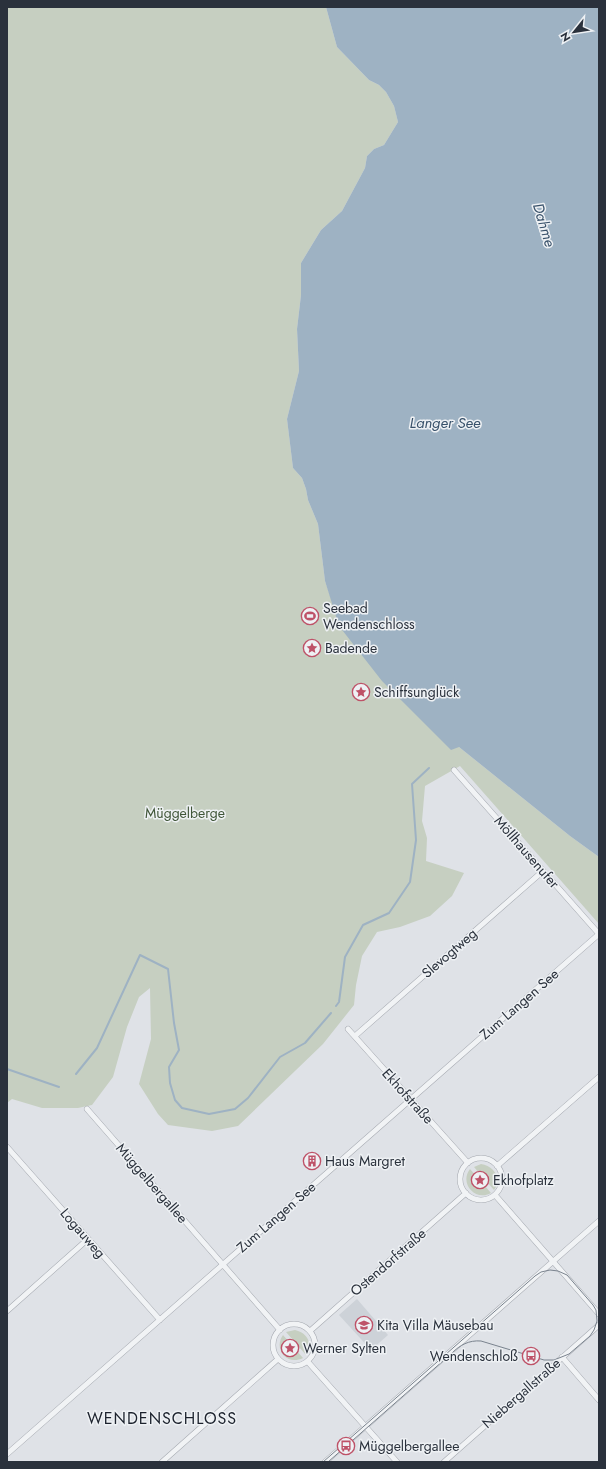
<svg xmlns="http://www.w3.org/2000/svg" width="606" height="1469" font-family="Jost,sans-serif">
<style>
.built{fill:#cdd2d8}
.green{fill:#c6cfc1}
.water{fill:#9eb2c3}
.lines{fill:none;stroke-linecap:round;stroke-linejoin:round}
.stream{stroke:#9eb2c3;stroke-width:2}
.street-casing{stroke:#a5a9b0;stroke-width:6}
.street{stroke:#f1f3f5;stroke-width:5}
.tram{stroke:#7a838e;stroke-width:1}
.labels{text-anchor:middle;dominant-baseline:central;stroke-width:3;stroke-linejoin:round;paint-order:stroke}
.poi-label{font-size:14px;fill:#2a313c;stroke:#eef1f4;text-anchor:start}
.park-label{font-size:14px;fill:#405639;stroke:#eef1f4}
.street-label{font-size:14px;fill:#2a313c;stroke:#eef1f4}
.water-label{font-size:15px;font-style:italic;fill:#39526b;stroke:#eef1f4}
.quarter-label{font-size:16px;letter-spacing:1px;fill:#1c222d;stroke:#eef1f4}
</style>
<rect width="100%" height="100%" fill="#dfe2e7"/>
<!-- built -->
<path class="built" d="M357 1299 388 1335 371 1350 339 1315Z"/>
<!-- green -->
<path class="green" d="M7 7H326L337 47 369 80 379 85 386 92 394 106 398 122 384 145 374 149 367 156 365 168 342 211 321 230 301 263V295L297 329 299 371 287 419 293 468 302 478 306 489 308 500 318 524 325 581 332 601 459 747 570 836 599 857V924L460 766 425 786 422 821 427 838 426 861 464 873 452 896 430 916 400 927 377 932 362 956 356 985 354 1005 323 1044 238 1126 212 1131 168 1125 158 1114 139 1084 151 1039 150 988 139 997 127 1027 113 1077 92 1105 78 1108H42L12 1099 7 1103Z
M481 1164C494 1166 503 1179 494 1190L474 1167Z
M470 1169 491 1193C475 1202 459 1183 470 1169Z
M295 1330C308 1333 313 1344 306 1355L286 1332Z
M283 1335 303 1358C287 1366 273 1349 283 1335Z"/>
<!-- water -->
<path class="water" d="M326 7H599V857L570 836 459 747 451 750 382 681 339 626 325 581 318 524 308 500 306 489 302 478 293 468 287 419 299 371 297 329 301 295V263L321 230 342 211 365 168 367 156 374 149 384 145 398 122 394 106 386 92 379 85 369 80 337 47Z"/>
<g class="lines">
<!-- stream -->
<path class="stream" d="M336 1006 339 1002 345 957 363 925 389 913 410 882 416 840 412 784 429 768
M7 1069 59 1087
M76 1074 97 1048 140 955 168 969 174 1023 179 1050 169 1067 170 1083 175 1100 182 1108 209 1114 235 1109 248 1098 280 1057 305 1043 331 1013"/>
<defs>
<path id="street" d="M454 770 599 934
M348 1029 468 1163
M355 1036 543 871
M87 1109 280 1330
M7 1147 160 1320
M460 1179a21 21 0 1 1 42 0a21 21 0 1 1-42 0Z
M497 1166 599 1077
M495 1195 599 1314
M7 1311 88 1239
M273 1345a21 21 0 1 1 42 0a21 21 0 1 1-42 0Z
M310 1331 466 1193
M562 1357 599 1400
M308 1362 397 1462
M7 1454 599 934
M162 1462 278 1359
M325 1462 599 1221
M444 1462 599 1325"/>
</defs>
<!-- street casing -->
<use href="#street" class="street-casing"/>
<!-- street -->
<use href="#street" class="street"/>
<!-- tram -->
<path class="tram" d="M323 1462 535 1276 541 1272 550 1270 558 1271 567 1275 593 1305 596 1310 597 1321 594 1330 590 1336 569 1354 554 1360H544L481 1341C469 1340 460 1345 452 1353L328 1462"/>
</g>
<!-- icons -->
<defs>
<symbol id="stadium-ring" viewBox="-11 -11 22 22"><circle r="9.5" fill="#eef1f4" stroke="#be5268" stroke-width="1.5"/><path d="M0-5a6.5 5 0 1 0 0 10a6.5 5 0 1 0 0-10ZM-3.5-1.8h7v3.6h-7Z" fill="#be5268"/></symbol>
<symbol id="sight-ring" viewBox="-11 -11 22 22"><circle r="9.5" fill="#eef1f4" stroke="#be5268" stroke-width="1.5"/><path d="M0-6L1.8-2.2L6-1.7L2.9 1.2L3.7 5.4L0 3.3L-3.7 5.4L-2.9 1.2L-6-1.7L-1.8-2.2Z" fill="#be5268"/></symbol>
<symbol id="building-ring" viewBox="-11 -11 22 22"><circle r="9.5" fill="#eef1f4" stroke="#be5268" stroke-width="1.5"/><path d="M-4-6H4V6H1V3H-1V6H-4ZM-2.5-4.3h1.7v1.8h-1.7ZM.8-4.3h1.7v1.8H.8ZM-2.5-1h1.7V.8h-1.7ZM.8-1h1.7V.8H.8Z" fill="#be5268"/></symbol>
<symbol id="school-ring" viewBox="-11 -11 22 22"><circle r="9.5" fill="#eef1f4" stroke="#be5268" stroke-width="1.5"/><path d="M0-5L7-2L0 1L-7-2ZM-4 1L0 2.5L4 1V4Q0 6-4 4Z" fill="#be5268"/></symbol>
<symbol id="bus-ring" viewBox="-11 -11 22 22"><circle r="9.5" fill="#eef1f4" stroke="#be5268" stroke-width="1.5"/><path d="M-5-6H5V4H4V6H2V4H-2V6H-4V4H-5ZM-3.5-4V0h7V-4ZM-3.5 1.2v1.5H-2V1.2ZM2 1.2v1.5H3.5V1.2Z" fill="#be5268"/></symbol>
</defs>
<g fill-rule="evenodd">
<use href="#stadium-ring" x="300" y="606" width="20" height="20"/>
<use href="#sight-ring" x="302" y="638" width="20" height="20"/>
<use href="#sight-ring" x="351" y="682" width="20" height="20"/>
<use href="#building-ring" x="302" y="1151" width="20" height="20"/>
<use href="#sight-ring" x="470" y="1170" width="20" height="20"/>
<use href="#school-ring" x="354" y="1315" width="20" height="20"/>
<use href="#sight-ring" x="280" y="1338" width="20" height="20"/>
<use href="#bus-ring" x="521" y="1346" width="20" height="20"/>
<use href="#bus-ring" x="336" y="1436" width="20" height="20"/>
</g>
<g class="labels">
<!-- poi labels -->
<g class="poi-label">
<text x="323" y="608">Seebad<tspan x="323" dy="16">Wendenschloss</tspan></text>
<text x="325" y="648">Badende</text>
<text x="374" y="692">Schiffsunglück</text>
<text x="325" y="1161">Haus Margret</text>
<text x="493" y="1180">Ekhofplatz</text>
<text x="377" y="1325">Kita Villa Mäusebau</text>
<text x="303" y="1348">Werner Sylten</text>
<text x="518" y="1356" text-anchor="end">Wendenschloß</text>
<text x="359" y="1446">Müggelbergallee</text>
</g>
<!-- park labels -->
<g class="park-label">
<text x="185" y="813">Müggelberge</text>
</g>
<!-- street labels -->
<g class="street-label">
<text transform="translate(527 852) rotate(49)">Möllhausenufer</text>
<text transform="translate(449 953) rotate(-41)">Slevogtweg</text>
<text transform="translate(519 1004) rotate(-41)">Zum Langen See</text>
<text transform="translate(408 1096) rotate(48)">Ekhofstraße</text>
<text transform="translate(152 1183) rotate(49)">Müggelbergallee</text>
<text transform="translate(276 1217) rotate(-41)">Zum Langen See</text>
<text transform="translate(83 1233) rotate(49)">Logauweg</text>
<text transform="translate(388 1262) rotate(-41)">Ostendorfstraße</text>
<text transform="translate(521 1393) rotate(-41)">Niebergallstraße</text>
</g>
<!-- water labels -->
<g class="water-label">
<text transform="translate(544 225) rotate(73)">Dahme</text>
<text x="445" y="423">Langer See</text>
</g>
<!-- quarter labels -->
<g class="quarter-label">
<text x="162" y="1418">WENDENSCHLOSS</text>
</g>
</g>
<!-- border -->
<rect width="606" height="1469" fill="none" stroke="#2a313c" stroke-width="16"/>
<!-- north arrow -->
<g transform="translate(574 32) rotate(240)" stroke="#eef1f4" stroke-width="3" paint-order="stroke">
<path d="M0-3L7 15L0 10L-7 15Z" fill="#2a313c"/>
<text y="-6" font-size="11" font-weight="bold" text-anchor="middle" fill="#2a313c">N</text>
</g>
</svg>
